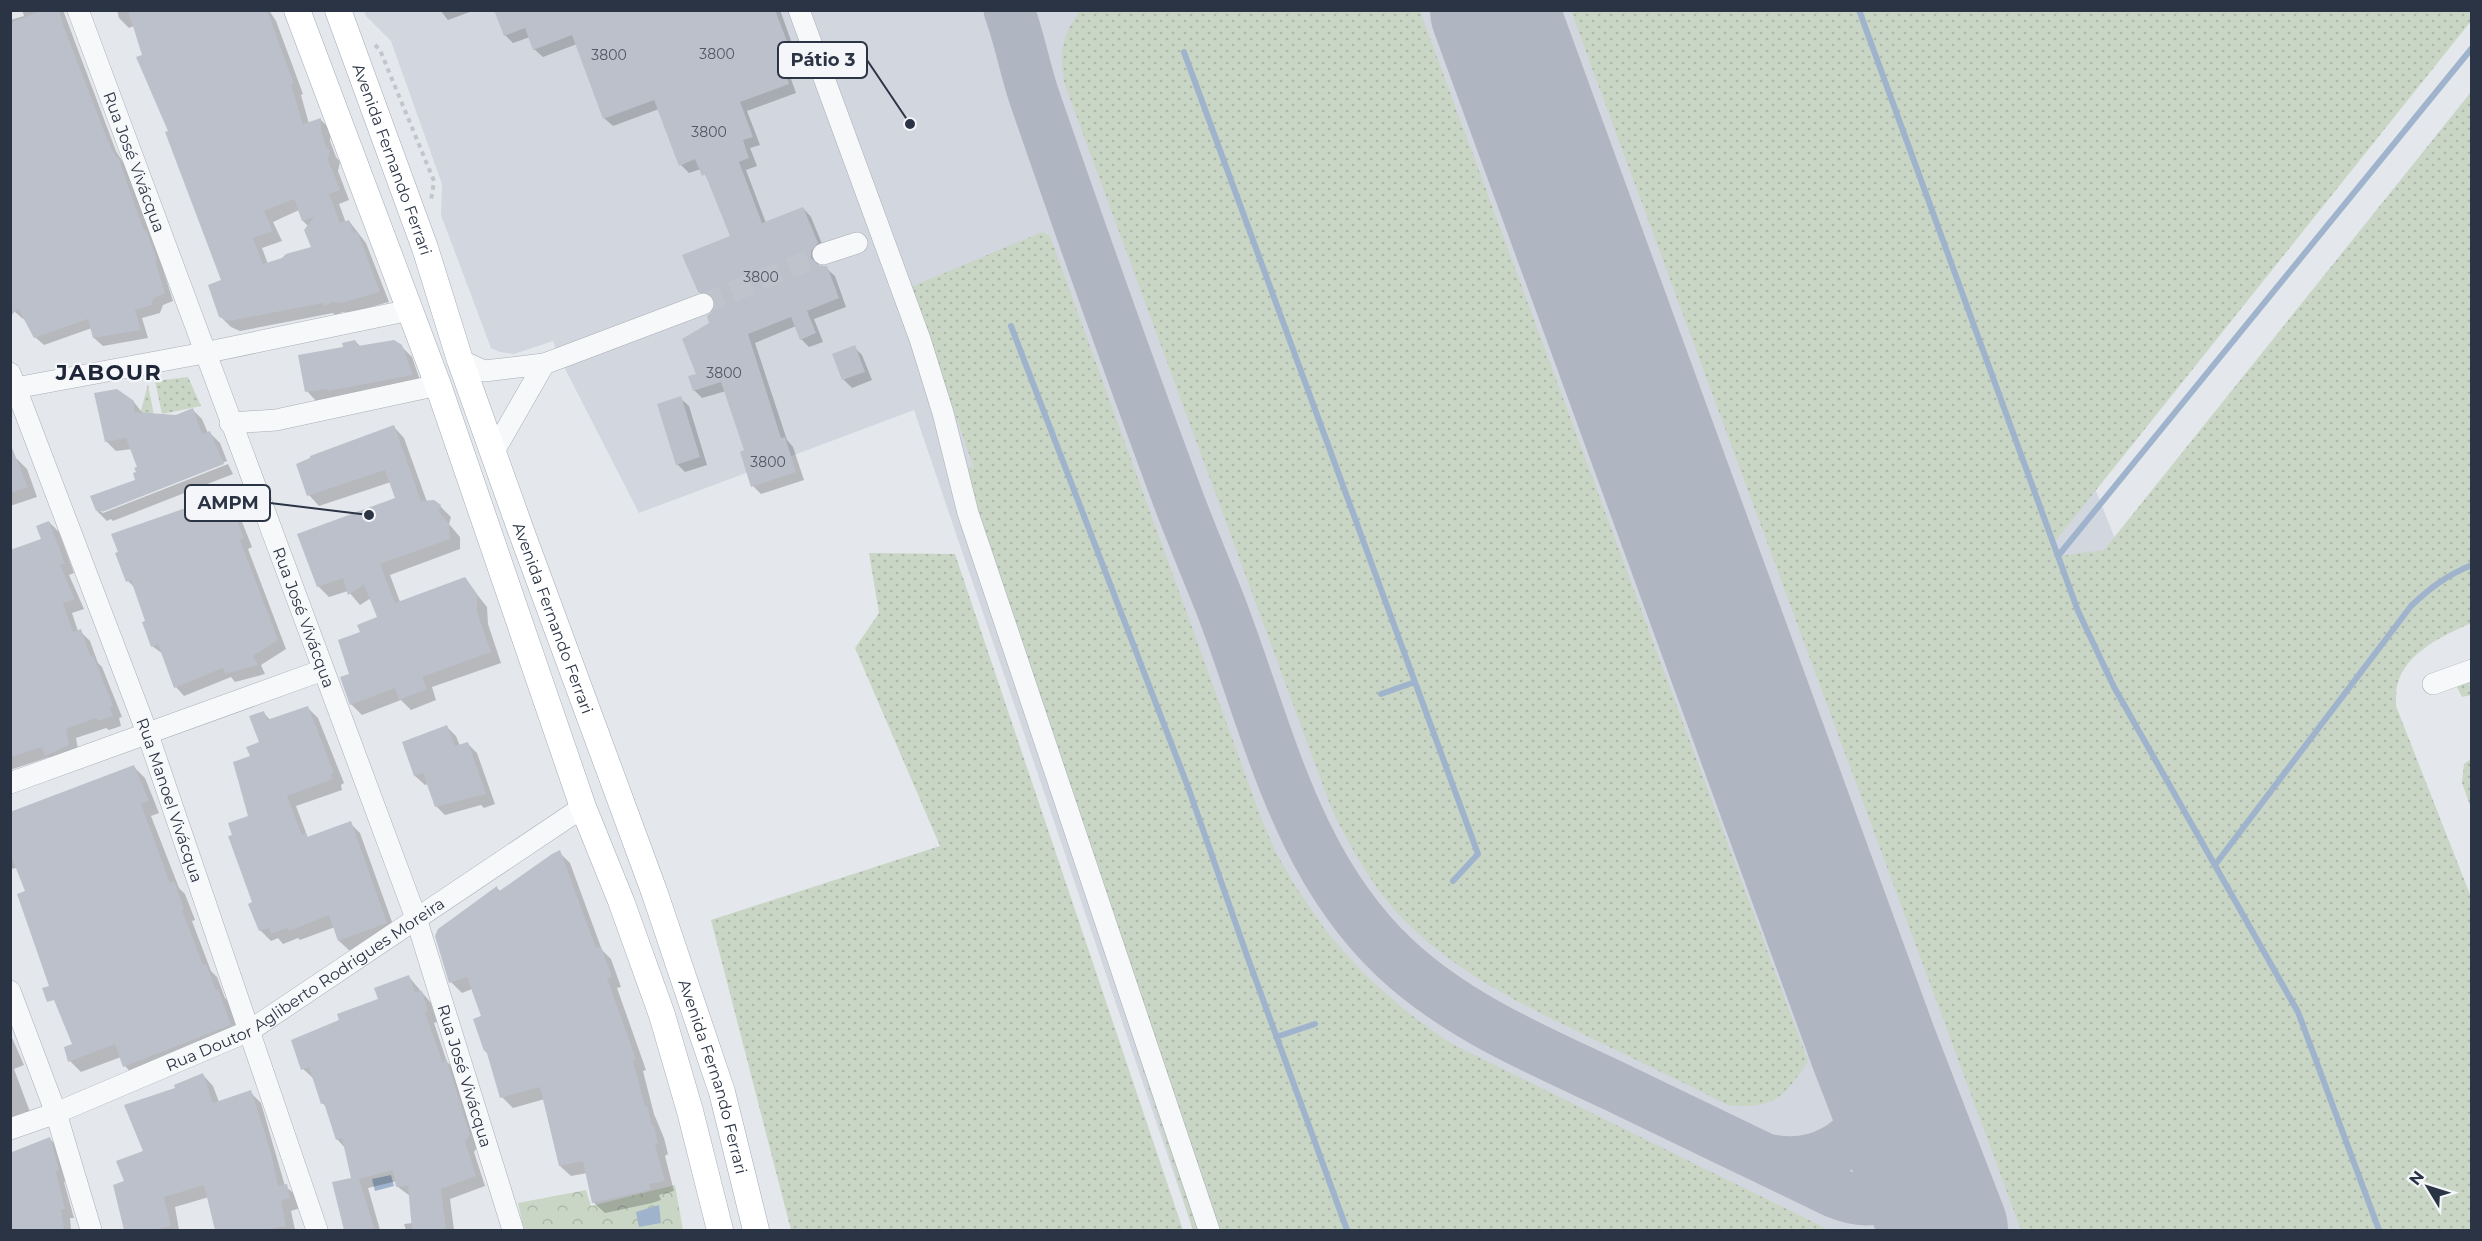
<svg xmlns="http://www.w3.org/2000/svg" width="2482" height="1241" font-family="Montserrat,sans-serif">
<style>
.built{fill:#d2d6de}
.grass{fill:url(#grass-dots)}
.forest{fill:url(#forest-crowns)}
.water{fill:#9fb4cc}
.shadow{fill:#0003;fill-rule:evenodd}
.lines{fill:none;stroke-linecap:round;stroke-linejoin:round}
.stream{stroke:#9fb4cc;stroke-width:6}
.taxiway{stroke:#b0b6c1;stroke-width:51}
.runway{stroke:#b0b6c1;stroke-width:128}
.building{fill:#bbc0ca;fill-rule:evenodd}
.minor-tunnel{stroke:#bfc3cb;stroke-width:21;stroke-dasharray:21 10;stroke-linecap:butt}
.minor-casing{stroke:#a9aeb7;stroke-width:22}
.major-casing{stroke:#a3abb8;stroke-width:27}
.path{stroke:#c2c5cb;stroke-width:4;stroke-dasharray:4.5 4.5;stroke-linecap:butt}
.minor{stroke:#f7f8fa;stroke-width:21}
.major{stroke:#fff;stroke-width:26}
.labels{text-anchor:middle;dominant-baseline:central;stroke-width:4.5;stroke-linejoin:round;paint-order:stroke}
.number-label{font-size:14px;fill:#4f5766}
.street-label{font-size:16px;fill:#2b3445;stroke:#f4f6f9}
.district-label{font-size:22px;font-weight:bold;letter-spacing:1.5px;fill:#1d2536;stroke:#f4f6f9}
.leader{fill:none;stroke:#2b3445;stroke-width:2}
.callout-dot{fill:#2b3445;stroke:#f4f6f9;stroke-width:2}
.callout{fill:#f4f6f9;stroke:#2b3445;stroke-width:2}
.callout-label{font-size:18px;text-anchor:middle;font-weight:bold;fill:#2b3445}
</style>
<defs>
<pattern id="grass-dots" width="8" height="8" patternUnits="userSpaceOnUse" patternTransform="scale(1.5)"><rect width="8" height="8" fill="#c9d6c5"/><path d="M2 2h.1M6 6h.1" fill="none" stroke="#adb8ab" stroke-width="1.8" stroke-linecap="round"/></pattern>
<pattern id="forest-crowns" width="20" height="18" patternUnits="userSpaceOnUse" patternTransform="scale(1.5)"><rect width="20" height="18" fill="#c9d6c5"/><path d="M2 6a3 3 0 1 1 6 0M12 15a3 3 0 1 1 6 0" fill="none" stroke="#adb8ab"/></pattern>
</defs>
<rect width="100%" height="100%" fill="#e4e7ec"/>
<!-- built -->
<path class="built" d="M364 11H1905L2390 1230H1193L914 410 639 513 559 357 553 341 514 354 500 352 491 348 441 215 442 184 391 41 366 16Z"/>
<!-- grass -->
<path class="grass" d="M1080 11H1420L1808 1061C1785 1097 1773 1110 1728 1105 1682 1082 1635 1059 1589 1037 1513 1000 1436 963 1383 896 1363 869 1347 840 1332 810L1064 82C1060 52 1061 36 1080 11Z
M1571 11H2471V21L2053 544 2059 556 2104 550 2471 92V623C2443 636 2405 652 2397 686 2396 692 2396 700 2396 706L2471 897V1230H2021Z
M1042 232 1050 236 1260 815 1275 851 1294 884 1326 931 1362 972 1407 1012 1450 1043 1829 1230H1193L968 513 954 463 974 468 911 287Z
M188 377 201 406 162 414 155 381Z
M148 384 155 421 138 422Z
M869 553 955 554 1183 1230H791L711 920 940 846 855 648 879 613Z
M2471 674V695L2462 697 2457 687 2461 679Z
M2471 759V808L2462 783 2464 764Z"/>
<!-- forest -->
<path class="forest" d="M675 1185 683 1230H524L518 1203 586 1190 591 1206Z"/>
<!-- water -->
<path class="water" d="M391 1175 394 1186 375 1191 372 1179Z
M659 1205 661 1223 639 1227 636 1212Z"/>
<!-- shadow -->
<path class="shadow" d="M22 10H63L116 151 126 167 151 237 154 240 164 268 163 269 173 301 163 305 160 313 142 318 148 338 103 346 94 338 92 328 44 345 35 337 25 317 23 319 15 312 10 299V20L24 16Z
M117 10H269L276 21 303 94 301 95 309 124 321 120 331 130 330 141 336 157 340 162 338 171 349 200 339 204 346 223 349 221 366 243 389 302 352 312H343L335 315 333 313 240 331 231 327 220 316 223 281 134 26 129 28 119 18ZM299 210 303 221 309 227 312 248 268 264 262 248 282 241 273 222Z
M440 10H475L448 20Z
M496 10H780L798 60 786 65 796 93 747 111 760 145 750 148 757 166 746 170 766 223 803 208 811 217 825 251 818 259 819 268H826L835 276 846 307 814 319 823 342 809 347 801 339 796 326 755 343 787 440 793 447 804 480 761 494 753 486 746 451 726 391 702 398 694 390 717 305 715 301 708 300 699 291 732 237 710 182 701 169 689 173 681 165 659 109 613 126 604 118 577 44 543 57 534 49 530 37 513 43 505 35Z
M355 341 361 347 401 346 412 357 422 386 317 402 307 391Z
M854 347 862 355 872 380 852 388 844 380 834 354Z
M680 398 689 406 707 465 685 472 677 464Z
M134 402 144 415 176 416 192 409 202 419 208 433H210L220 443 227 461 100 511 103 513 228 464 233 474 113 521 111 519 107 521 97 511 137 481 139 467 132 449 116 451 106 441Z
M394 427 404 438 427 502 440 506 451 517 449 524 460 537V549L390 575 400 602 464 578 487 607 488 624 501 663 432 687 436 700 411 710 401 700 362 715 351 704V675L362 633 379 618 371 598 360 605 348 591 329 597 318 586 397 499 391 482 319 506 309 495Z
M17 459 27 469 37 497 10 506V461Z
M226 495 235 504 252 547 248 549 286 649 261 665 265 674 235 682 231 677 184 696 176 687 163 654 152 646 147 621 136 589 128 581Z
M49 522 59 532 74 573 69 575 84 609 72 613 78 631H80L90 641 98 663 102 667 122 717 119 718 121 726 109 730 106 728 76 738 79 755 56 765 49 757 10 770V552L43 540Z
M308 708 318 718 344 783 341 785 342 790 296 806 308 838 350 823 360 833 396 933 350 951 339 941 335 927 300 940 298 938 283 944 278 938 271 941 260 930 254 903 250 817 252 757 261 743 264 713 271 721Z
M447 727 456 736 460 746 468 744 477 753 495 804 484 808 481 805 445 815 436 806 428 784 425 785 415 776 404 743Z
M134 767 145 778 159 813 151 816 179 888 185 894 195 920 192 921 211 971 217 977 225 998 229 1002 241 1036 136 1078 125 1066 121 1057 81 1072 70 1061 74 1044 27 892 18 867 13 869 10 866V813Z
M559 852 570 863 602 950 611 959 621 987 617 988 646 1070 643 1071 654 1114 664 1138 668 1154 665 1156 674 1191 659 1195 661 1200 652 1203 605 1213 594 1203 587 1173 571 1176 560 1166 545 1099 513 1108 502 1097 489 1055 485 1051 475 1020 483 1017 472 989 462 993 451 982 497 888 501 892Z
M409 977 431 1003 437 1022 434 1023 447 1062 456 1070 479 1145 474 1152 485 1186 450 1199 454 1230H406L404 1224 413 1223 410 1196 398 1187 397 1181 368 1188 380 1230H346L333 1183 353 1179 345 1148 337 1139 328 1108 322 1103 314 1079 303 1069 341 1021 380 1000Z
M10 1033 24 1065 14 1069 30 1112 10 1119Z
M203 1075 213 1086 219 1102 250 1092 261 1103 285 1186 297 1196 300 1208 291 1211 295 1230H216L209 1197 175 1207 179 1230H126L114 1186 126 1182 145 1152 177 1089Z
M49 1138 59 1148 68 1180 64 1182 74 1218H70L71 1230H10V1161Z"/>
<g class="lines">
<!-- stream -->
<path class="stream" d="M1859 10 2078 611 2114 687 2298 1012 2379 1230
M1184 52 1478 854 1453 881
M1011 326 1188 787 1246 953 1347 1230
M2058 556 2472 48
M1381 694 1415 682
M2215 865 2411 606C2430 588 2447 575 2472 565
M1276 1037 1315 1024"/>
<!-- taxiway -->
<path class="taxiway" d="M1009 10C1020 40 1025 70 1035 99 1082 235 1130 370 1180 504 1193 538 1207 571 1220 604 1268 728 1295 865 1396 959 1458 1017 1538 1050 1614 1086 1688 1121 1762 1158 1836 1193 1882 1212 1897 1191 1911 1150
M1767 1159C1814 1170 1864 1146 1875 1096 1879 1080 1877 1065 1874 1049"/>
<!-- runway -->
<path class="runway" d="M1494 10 1874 1049 1944 1230"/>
</g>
<!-- building -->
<path class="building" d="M43 10H59L63 25 108 141 116 157H118L144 231 146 230 157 260H155L165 293 154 298 152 301V305L135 310 141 330 93 338 88 319 34 338 18 308 10 317V23Z
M128 10H267L294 84 291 85 303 124 321 118V130L326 147 330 150 328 160 340 190 329 194 340 223 349 220 354 234 357 231 380 292 341 303 332 302 324 306 323 303 229 321 219 317 208 285 221 280 165 132 168 131 136 57 142 55ZM294 199 302 221 314 217 304 230 311 247 286 254 282 258 263 264 253 238 273 231 264 211Z
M494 10H775L791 52 779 56 789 84 740 102 753 137 743 140 749 158 739 162 762 223 803 207 818 243 811 251V258L820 266H827L839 298 807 311 816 333 800 340 791 317 748 334 781 438 785 437 796 472 751 487 740 452 744 450 721 382 693 391 688 376 696 374 682 339 709 323 707 316 712 312 716 305 711 294 698 292 682 255 730 236 705 174 702 176 695 159 679 166 654 100 603 119 572 35 533 50 525 28 504 36Z
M355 340 358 346 394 340 402 345 413 375 328 391V389L305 392 298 355 343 347 342 343Z
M855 345 865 372 842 380 832 354Z
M117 389 134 401V412L176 415 193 408 202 434 210 431 224 464 102 512 101 509 96 511 90 496 135 480 133 473 136 472 134 468 137 467 126 438 105 442 94 393Z
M681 396 700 457 676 465 657 404Z
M394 425 421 501 434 500 441 505 439 512 449 524 450 539 380 564 395 603 465 577 477 594V612L491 652 422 677 427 689 399 700 395 688 350 705 340 677 349 674 338 640 360 632 357 625 377 617 364 585 348 595 343 578 317 587 297 534 395 498 385 470 307 496 296 464 310 458V456Z
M10 443 28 487 10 493Z
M226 494 244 538 240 540 278 640 253 656 258 665 225 674 223 668 174 688 158 644 151 647 142 622 145 621 131 580 126 582 115 553 118 552 111 534Z
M49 521 65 564 60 565 75 599 63 603 73 632 81 629 90 656 93 655 113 706 110 708 113 716 98 721 96 718 66 729 69 745 45 756 42 747 10 757V550L41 539 36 526Z
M308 706 334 773 331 774 333 779 287 796 302 835 305 832 307 837 351 821 387 923 338 941 329 915 289 931 287 928 271 934 269 928 259 931 248 904 252 902 228 836 232 835 228 823 248 816 233 762 250 756 246 747 259 742 249 716 264 711 267 720Z
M447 725 455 746 468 742 486 794 435 807 423 773 414 776 402 742Z
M134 765 149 801 141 804 170 883 174 881 184 909 182 910 203 965 206 964 216 990 218 989 231 1025 123 1067 115 1044 68 1062 64 1047 72 1044 54 1000 47 1002 42 988 49 986 17 894 25 891 10 853V812Z
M560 850 596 948 601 947 612 977 607 978 636 1059 633 1061 645 1106 647 1105 652 1126H654L658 1143 655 1145 665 1181 649 1184 651 1189 641 1192 592 1203 583 1161 559 1166 540 1087 500 1098 486 1050 484 1051 473 1019 481 1016 467 977 449 983 435 936 438 929 497 886 498 892 552 854Z
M409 975 415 992 422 991 428 1012 425 1013 443 1063 446 1058 470 1135 465 1141 476 1176 441 1189 446 1230H412L408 1186 396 1187 393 1170 359 1179 375 1230H344L332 1182 351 1178 342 1138 336 1140 324 1103 321 1104 309 1067 301 1070 291 1040 339 1020 337 1014 378 999 374 988Z
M203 1073 213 1103 251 1090 271 1153 278 1186 287 1184 290 1198 281 1201 286 1226 264 1230H215L204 1185 164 1197 171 1226 153 1230H124L113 1185 124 1181 116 1161 143 1151 124 1105 175 1088 174 1085Z
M50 1137 59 1170 56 1172 65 1209H61L64 1230H10L12 1152Z"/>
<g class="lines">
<!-- minor-tunnel -->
<path class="minor-tunnel" d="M703 304 823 254"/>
<defs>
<g id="minor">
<path id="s1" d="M78 10 416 918 513 1230"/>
<path d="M799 10 920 339 943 413 968 513 1209 1230"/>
<path d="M823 254 857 243"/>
<path d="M460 360 484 371 544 364 703 304"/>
<path id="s2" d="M10 373 148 735 317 1230"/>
<path d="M10 389 204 353 410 310"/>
<path d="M230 423 276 420 438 385"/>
<path d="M493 453 544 364"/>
<path d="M2433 684 2472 670"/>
<path d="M10 783 323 670"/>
<path d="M10 991 56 1113 91 1230"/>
<path id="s3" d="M10 1129 56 1113 249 1031 583 807"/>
</g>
<g id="major">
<path d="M297 10 438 385 583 807 621 901 662 1015 690 1111 720 1230"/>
<path id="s4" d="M338 10 425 248 460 360 520 528 654 891 722 1092 756 1230"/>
</g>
</defs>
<!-- minor casing -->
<use href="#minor" class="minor-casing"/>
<!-- major casing -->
<use href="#major" class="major-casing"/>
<!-- path -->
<path class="path" d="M375 45 380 50 434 181 431 201"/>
<!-- minor -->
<use href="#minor" class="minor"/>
<!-- major -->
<use href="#major" class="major"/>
</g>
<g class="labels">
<!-- number labels -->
<g class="number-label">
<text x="717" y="54">3800</text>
<text x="609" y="55">3800</text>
<text x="709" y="132">3800</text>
<text x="761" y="277">3800</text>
<text x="724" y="373">3800</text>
<text x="768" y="462">3800</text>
</g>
<!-- street labels -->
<g class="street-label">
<text stroke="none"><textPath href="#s4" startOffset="159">Avenida Fernando Ferrari</textPath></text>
<text stroke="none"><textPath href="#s1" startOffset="162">Rua José Vivácqua</textPath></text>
<text stroke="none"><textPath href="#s1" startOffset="648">Rua José Vivácqua</textPath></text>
<text stroke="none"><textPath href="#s4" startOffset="645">Avenida Fernando Ferrari</textPath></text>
<text stroke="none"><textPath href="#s2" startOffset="456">Rua Manoel Vivácqua</textPath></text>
<text stroke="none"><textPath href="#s3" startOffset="330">Rua Doutor Agliberto Rodrigues Moreira</textPath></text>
<text stroke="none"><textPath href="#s1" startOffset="1134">Rua José Vivácqua</textPath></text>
<text stroke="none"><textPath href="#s4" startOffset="1131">Avenida Fernando Ferrari</textPath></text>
</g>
<!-- district labels -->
<g class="district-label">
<text x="109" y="372">JABOUR</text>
</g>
</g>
<!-- callouts -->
<path class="leader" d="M910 124L867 60M369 515L270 503"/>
<g class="callout-dot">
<circle cx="910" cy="124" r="6"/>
<circle cx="369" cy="515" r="6"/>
</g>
<g class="callout">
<rect x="778" y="42" width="89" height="36" rx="6"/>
<rect x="185" y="485" width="85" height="36" rx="6"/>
</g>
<g class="callout-label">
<text x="823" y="66">Pátio 3</text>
<text x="228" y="509">AMPM</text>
</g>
<!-- border -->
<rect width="2482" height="1241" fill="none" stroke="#2b3445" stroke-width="24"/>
<!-- north arrow -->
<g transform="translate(2428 1187) rotate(308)" stroke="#f4f6f9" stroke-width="4.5" paint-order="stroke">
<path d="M0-4.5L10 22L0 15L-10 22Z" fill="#2b3445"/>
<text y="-9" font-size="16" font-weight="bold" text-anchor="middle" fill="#2b3445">N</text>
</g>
</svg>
